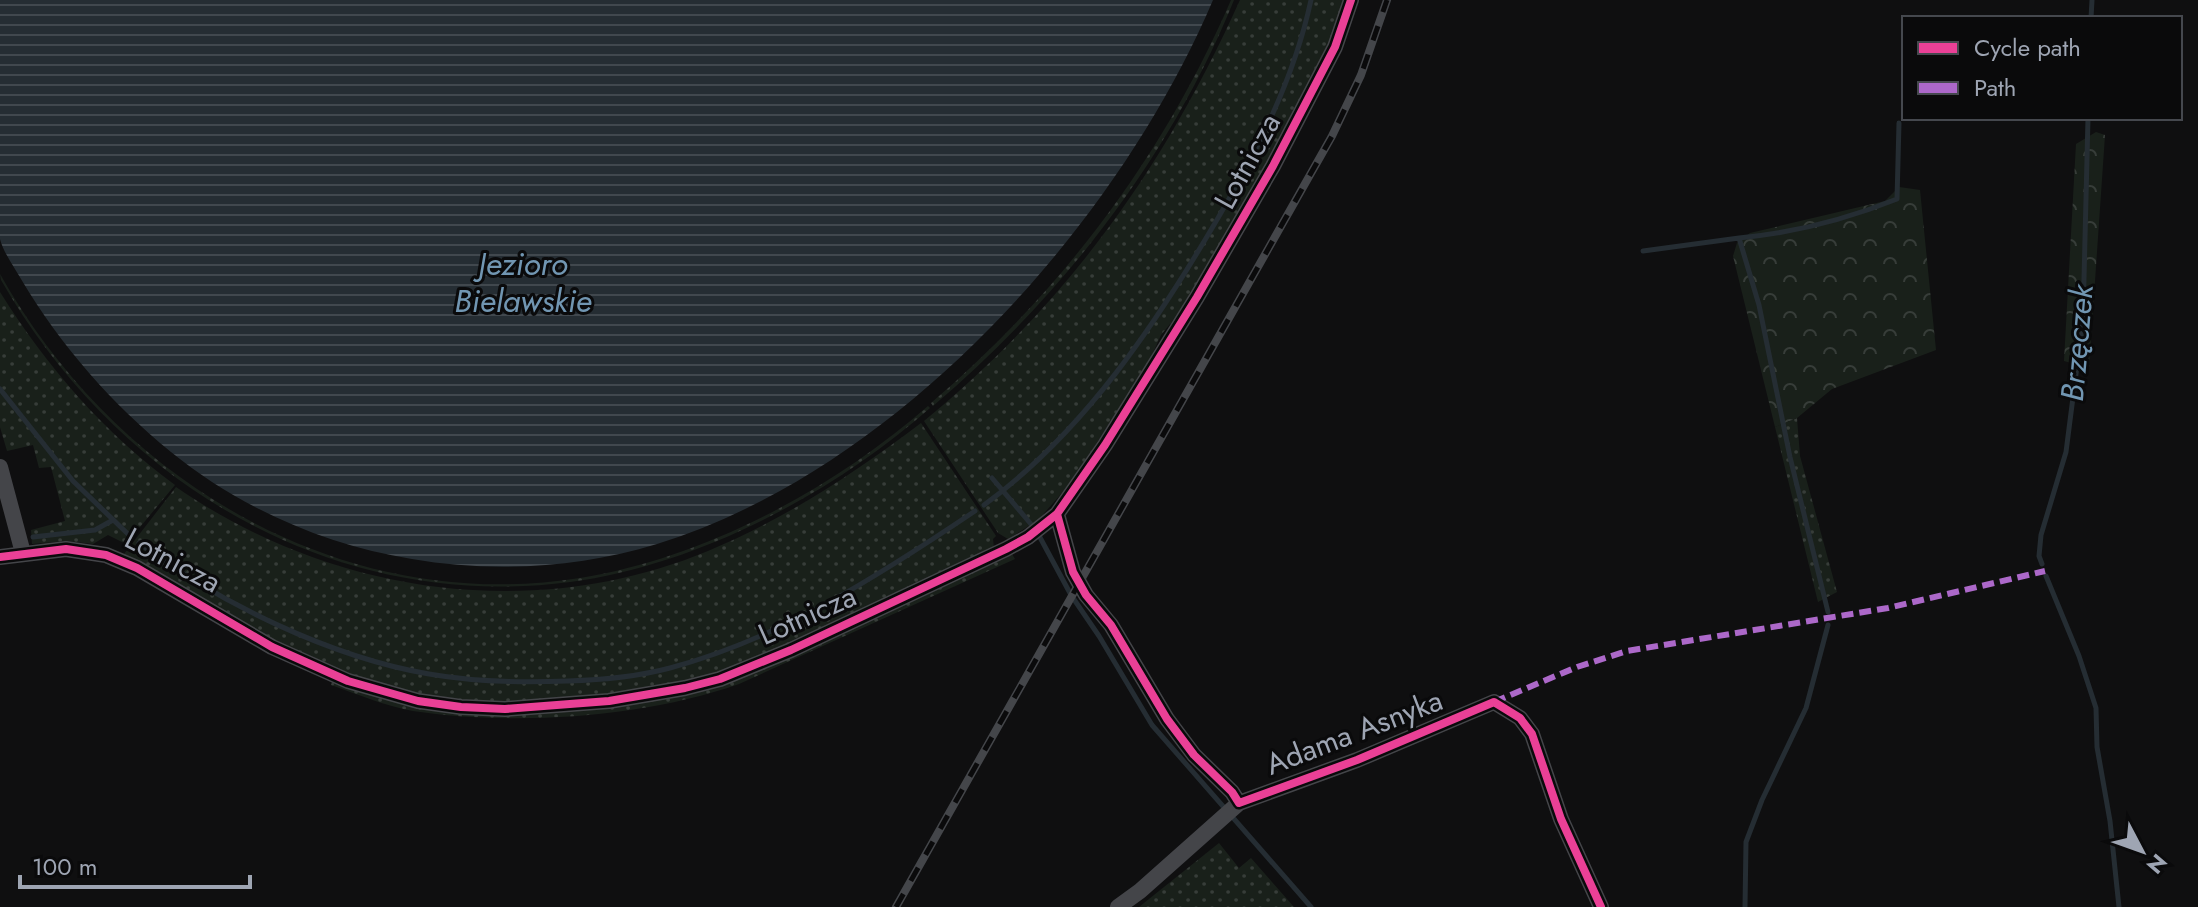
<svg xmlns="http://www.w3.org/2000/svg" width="2198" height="907" font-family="Jost,sans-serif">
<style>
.grass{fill:url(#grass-dots)}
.forest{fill:url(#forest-crowns)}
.water{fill:url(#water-rules)}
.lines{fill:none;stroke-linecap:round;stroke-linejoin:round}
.stream{stroke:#252d33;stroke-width:5}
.minor{stroke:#444549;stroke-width:16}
.rail-casing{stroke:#44464a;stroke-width:8}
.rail{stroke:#0a0a0b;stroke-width:5;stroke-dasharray:15;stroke-linecap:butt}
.quiet{stroke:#ac68c9;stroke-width:6;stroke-dasharray:12 6;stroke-linecap:butt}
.cycleway-casing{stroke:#0a0a0b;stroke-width:13}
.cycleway{stroke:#ea4096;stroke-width:8}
.labels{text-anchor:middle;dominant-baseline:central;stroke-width:6;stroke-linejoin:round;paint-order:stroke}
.street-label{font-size:30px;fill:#9ea5b3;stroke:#0a0a0b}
.water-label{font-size:32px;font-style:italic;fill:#7196b2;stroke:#0a0a0b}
</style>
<defs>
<pattern id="grass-dots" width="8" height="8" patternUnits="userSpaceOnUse" patternTransform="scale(2)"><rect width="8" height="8" fill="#19201a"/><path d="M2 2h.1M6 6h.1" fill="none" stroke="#373d39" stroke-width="1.8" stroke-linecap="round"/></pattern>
<pattern id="forest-crowns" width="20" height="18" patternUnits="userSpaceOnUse" patternTransform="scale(2)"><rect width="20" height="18" fill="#19201a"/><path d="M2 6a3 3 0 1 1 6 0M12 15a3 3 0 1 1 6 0" fill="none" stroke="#373d39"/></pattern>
<pattern id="water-rules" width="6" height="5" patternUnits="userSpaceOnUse" patternTransform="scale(2)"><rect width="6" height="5" fill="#252d33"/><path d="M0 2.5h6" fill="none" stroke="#41484e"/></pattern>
</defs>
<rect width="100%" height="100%" fill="#0f0f10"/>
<!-- grass -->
<path class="grass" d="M1231 0H1234C1170 158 1062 296 933 406L931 403C1061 292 1163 157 1231 0Z
M1240 0H1348L1338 30 1279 145 1188 302 1161 335 1147 366 1069 485 1038 520 1008 539 998 533 924 421C1068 302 1163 170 1240 0Z
M0 274C115 479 340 616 580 578 705 558 833 489 928 406L930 408C834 493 698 565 570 582 332 613 117 482 1 280Z
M0 292C47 367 104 433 175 485L126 544 108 535 93 544 67 541 32 544 31 530 65 521 51 467 39 468 33 445 7 451 0 427Z
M1797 418 1800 456 1837 592 1818 602 1775 427Z
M921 423 996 536 993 539 994 548 757 658 698 679 605 696 491 702 423 695 372 683 279 643 124 554 176 487C331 594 532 624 708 551 785 519 855 473 921 423Z
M1012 554 1015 559 739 684C643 718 513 726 413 711 385 706 357 694 331 685L332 682 420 707 694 693Z
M1219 843 1239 868 1251 858 1294 907H1139Z"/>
<!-- forest -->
<path class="forest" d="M2096 132 2105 135 2089 368 2064 361 2076 144Z
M1899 187 1920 190 1936 350 1832 389 1797 418 1775 427 1733 256 1737 243 1750 233 1885 201Z"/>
<!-- water -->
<path class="water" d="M0 0H1213C1117 226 897 470 657 544 578 568 494 573 412 559 325 545 240 508 171 452 111 403 61 346 21 279 15 268 3 252 0 239 0 220 0 194 0 175 0 116 0 58 0 0Z"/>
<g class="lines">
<!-- stream -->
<path class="stream" d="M2091 18 2092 0
M1739 238C1793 233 1847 219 1897 199L1899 123
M1643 251 1739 238 1759 305 1790 457 1828 612
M0 389 73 481 129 535
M992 478 1036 530 1071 595 1099 636 1152 725 1311 907
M984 505C1084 432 1156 324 1218 218 1258 149 1294 79 1311 0
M33 537 95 530 113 520
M139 543C219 603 330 657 429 674 475 682 521 683 568 681 602 680 636 677 670 668 782 638 880 575 975 511
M2042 564 2039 556 2041 535 2066 452 2083 319 2088 118
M2046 576 2079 656 2096 708 2097 747 2110 821 2119 907
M1745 907 1746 842 1762 800 1806 708 1828 625"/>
<!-- minor -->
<path class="minor" d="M0 467 23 553
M1057 514 1073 572 1086 595 1111 625 1167 719 1194 755 1232 792 1239 803
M0 557 66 549 106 555 137 568 272 647 348 681 418 701 461 707 505 709 609 701 685 688 720 679 791 650 1006 549 1028 537 1057 514 1105 445 1197 297 1273 166 1335 47 1351 0
M1118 907 1140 891 1239 803 1357 760 1494 702 1520 718 1532 734 1561 819 1601 907"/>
<defs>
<path id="rail" d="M896 907 1332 136 1361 75 1387 0"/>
</defs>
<!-- rail casing -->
<use href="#rail" class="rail-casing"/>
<!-- rail -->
<use href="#rail" class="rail"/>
<!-- quiet -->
<path class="quiet" d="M1494 702 1577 667 1627 651 1888 608 2045 571"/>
<defs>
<path id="cycleway" d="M1057 514 1073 572 1086 595 1111 625 1167 719 1194 755 1232 792 1239 803 1357 760 1494 702 1520 718 1532 734 1561 819 1601 907
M0 557 66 549 106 555 137 568 272 647 348 681 418 701 461 707 505 709 609 701 685 688 720 679 791 650 1006 549 1028 537 1057 514 1105 445 1197 297 1273 166 1335 47 1351 0"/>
</defs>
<!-- cycleway casing -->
<use href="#cycleway" class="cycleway-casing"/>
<!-- cycleway -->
<use href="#cycleway" class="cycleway"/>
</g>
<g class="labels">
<!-- street labels -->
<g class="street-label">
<text transform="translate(1247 161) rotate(-61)">Lotnicza</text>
<text transform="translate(173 560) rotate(28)">Lotnicza</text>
<text transform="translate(807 615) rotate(-24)">Lotnicza</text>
<text transform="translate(1354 732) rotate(-21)">Adama Asnyka</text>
</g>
<!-- water labels -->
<g class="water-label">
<text x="523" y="264">Jezioro<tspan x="523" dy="37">Bielawskie</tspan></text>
<text transform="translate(2077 343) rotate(-85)">Brzęczek</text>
</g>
</g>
<!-- legend -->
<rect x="1902" y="16" width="280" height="104" fill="#0a0a0b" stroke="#45484e" stroke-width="2"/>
<rect x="1918" y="42" width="40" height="12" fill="#ea4096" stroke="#45484e" stroke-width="2"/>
<text x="1974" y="56" font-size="24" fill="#9ea5b3">Cycle path</text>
<rect x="1918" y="82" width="40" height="12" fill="#ac68c9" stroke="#45484e" stroke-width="2"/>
<text x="1974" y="96" font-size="24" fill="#9ea5b3">Path</text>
<!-- north arrow -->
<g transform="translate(2142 851) rotate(131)" stroke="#0a0a0b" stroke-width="6" paint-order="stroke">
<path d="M0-6L14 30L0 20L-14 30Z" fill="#9ea5b3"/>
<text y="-12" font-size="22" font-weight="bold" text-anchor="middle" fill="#9ea5b3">N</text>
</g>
<!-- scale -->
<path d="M20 875v12h230v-12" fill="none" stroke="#9ea5b3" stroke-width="4"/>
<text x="32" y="875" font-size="24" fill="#9ea5b3" stroke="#0a0a0b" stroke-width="6" paint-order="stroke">100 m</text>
</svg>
